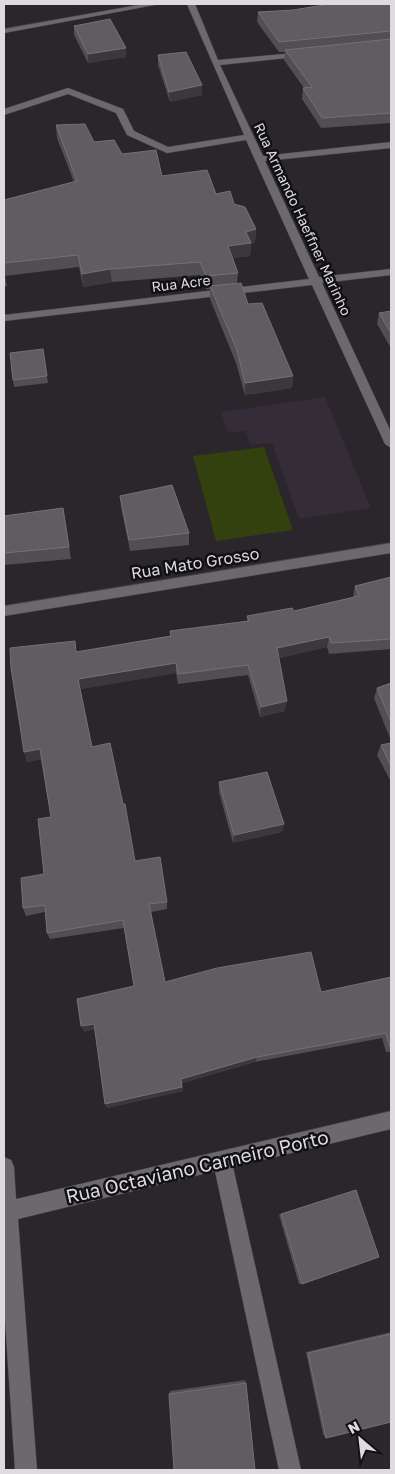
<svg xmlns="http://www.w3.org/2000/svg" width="395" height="1474" font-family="'Golos Text',sans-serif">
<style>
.built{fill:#342c37}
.green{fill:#32410d}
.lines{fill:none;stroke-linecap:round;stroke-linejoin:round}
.minor-casing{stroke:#474449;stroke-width:1}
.minor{fill:#6c686e;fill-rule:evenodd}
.wall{fill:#524e53}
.shaded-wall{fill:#3b373d}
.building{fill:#605d62;stroke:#747176}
.labels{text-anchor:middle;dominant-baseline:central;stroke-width:5;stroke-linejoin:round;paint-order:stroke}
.far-street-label{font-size:14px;fill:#dddbde;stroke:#111012}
.street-label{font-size:16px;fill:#dddbde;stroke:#111012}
.near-street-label{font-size:19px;fill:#dddbde;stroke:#111012}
</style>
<rect width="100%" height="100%" fill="#2a262b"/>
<!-- built -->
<path class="built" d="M325 397 371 508 299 519 272 443 250 445 245 431 228 433 221 412Z"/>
<!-- green -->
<path class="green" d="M264 447 293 530 216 541 193 456Z"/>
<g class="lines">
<defs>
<path id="minor" d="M144 4H160L4 33V29Z
M187 4H195L218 60 305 52 309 54 305 56 220 65 263 156 391 142V148L265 161 319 277 391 269V275L322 283 391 432V448L385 444 312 285 4 321V315L309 279 246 140 167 153 127 135 116 113 68 94 4 115V109L68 88 123 109 134 131 168 147 244 135Z
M391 543V553L4 616V606Z
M391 1111V1129L233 1167 301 1470H279L215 1171 18 1219 37 1470H15L4 1305V1157L11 1160 14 1167 16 1199Z"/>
</defs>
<!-- minor casing -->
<use href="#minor" class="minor-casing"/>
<!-- minor -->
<use href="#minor" class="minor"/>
</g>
<!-- wall -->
<path class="wall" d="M391 4V123L321 128 302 99 303 88H304L284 60 285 52H279L257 22 258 12Z
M74 26 126 48V57L88 63 74 35Z
M158 55 202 85V95L170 102 158 65Z
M56 125 122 154 162 176 216 194 234 204 256 229 255 242 251 244 250 256 233 258 238 273 237 283 248 304 293 376 292 388 245 395 236 363 210 299V289H206L200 275 112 282 83 287 79 267 5 276 7 286 4 287V200L74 182 57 138Z
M391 311V348L377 324 379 313Z
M43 349 48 383 14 387 13 380Z
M120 496 189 533V545L130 551 121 507Z
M63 508 71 559 4 565V516Z
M391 577V649L329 654 327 647 279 658 285 711 260 717 248 675 178 684 176 673 80 689 92 747 135 861 167 902V909L151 912 165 982 321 992 391 977V1052H386L382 1038 255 1062 182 1083 183 1091 107 1108 95 1029 84 1032 134 986 124 928 50 939 47 933 45 912 26 916 23 908 44 874 51 817 41 759 27 762 24 752 77 652 170 636V631L247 621V616L294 611 353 597 355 586Z
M391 683V741L374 698 377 688Z
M391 743V782L377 755 381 745Z
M219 782 284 824 282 832 233 843 219 792Z
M281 1214 302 1284H299L279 1215Z
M391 1332V1422L326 1438 323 1434 306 1352Z
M245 1380 246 1383 169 1394 170 1391Z"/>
<!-- shaded-wall -->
<path class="shaded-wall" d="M126 48V57L88 63V54Z
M202 85V95L170 102 169 92Z
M256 229 255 242 251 244 250 256 228 259V246L246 232Z
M110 269 112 282 83 287 82 274Z
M293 376 292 388 245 395V383Z
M329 637 327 647 276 659 277 648Z
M176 663V673L80 689 78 679Z
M287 701 285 711 260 717 261 707Z
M40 749 43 758 27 762 24 752Z
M284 824 282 832 233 843 234 835Z
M94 1024 96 1029 84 1032 81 1026Z
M257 1057 255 1062 181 1083V1079Z
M182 1087 183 1091 107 1108 105 1104Z"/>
<!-- building -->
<path class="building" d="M330 4H391V31L279 42 258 12 293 10Z
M110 19 126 48 88 54 74 26Z
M391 39V113L322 118 303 88 312 87 285 50Z
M186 52 202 85 169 92 158 55Z
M85 124 94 142 114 140 122 154 156 150 162 176 207 170 216 194 230 191 234 204 245 207 256 229 246 232 251 243 228 246 238 273 206 276 200 262 110 269 82 274 78 255 4 263V200L77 181 56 125Z
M241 283 248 304 262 303 293 376 245 383 237 350 210 286Z
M391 311V333L379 313Z
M43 349 47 376 13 380 10 353Z
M172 485 189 533 129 540 120 496Z
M63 508 69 547 4 553V516Z
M391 577V639L331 643 329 637 277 648 287 701 261 707 248 665 178 674 176 663 78 679 92 747 110 743 123 804H125L135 861 160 857 167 902 149 904 165 982 217 968 311 952 321 992 391 977V1047H390L386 1033 257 1057 181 1079 182 1087 105 1104 94 1024 81 1026 77 999 134 986 123 920 47 933 45 905 23 908 21 878 44 874 38 819 51 817 40 749 24 752 11 668 10 648 75 641 76 652 171 636 170 631 249 621 247 616 292 608 294 611 359 596 355 586Z
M391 683V722L377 688Z
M391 743V766L381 745Z
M267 772 284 824 234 835 219 782Z
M356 1190 379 1257 302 1284 281 1214Z
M391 1334V1422L326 1438 308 1353Z
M246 1383 255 1470H174L169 1394Z"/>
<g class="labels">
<!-- far-street labels -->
<g class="far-street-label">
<text transform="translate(303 219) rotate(65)">Rua Armando Haeffner Marinho</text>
<text transform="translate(181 283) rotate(-7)">Rua Acre</text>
</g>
<!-- street labels -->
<g class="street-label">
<text transform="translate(195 563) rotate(-9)">Rua Mato Grosso</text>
</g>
<!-- near-street labels -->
<g class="near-street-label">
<text transform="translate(197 1166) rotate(-13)">Rua Octaviano Carneiro Porto</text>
</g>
</g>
<!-- border -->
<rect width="395" height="1474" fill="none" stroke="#dddbde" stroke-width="10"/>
<!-- north arrow -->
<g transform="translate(360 1439) rotate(332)" stroke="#111012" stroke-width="4" paint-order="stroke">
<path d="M0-4L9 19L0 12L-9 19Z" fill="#dddbde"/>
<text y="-8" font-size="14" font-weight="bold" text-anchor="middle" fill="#dddbde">N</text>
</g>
</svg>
